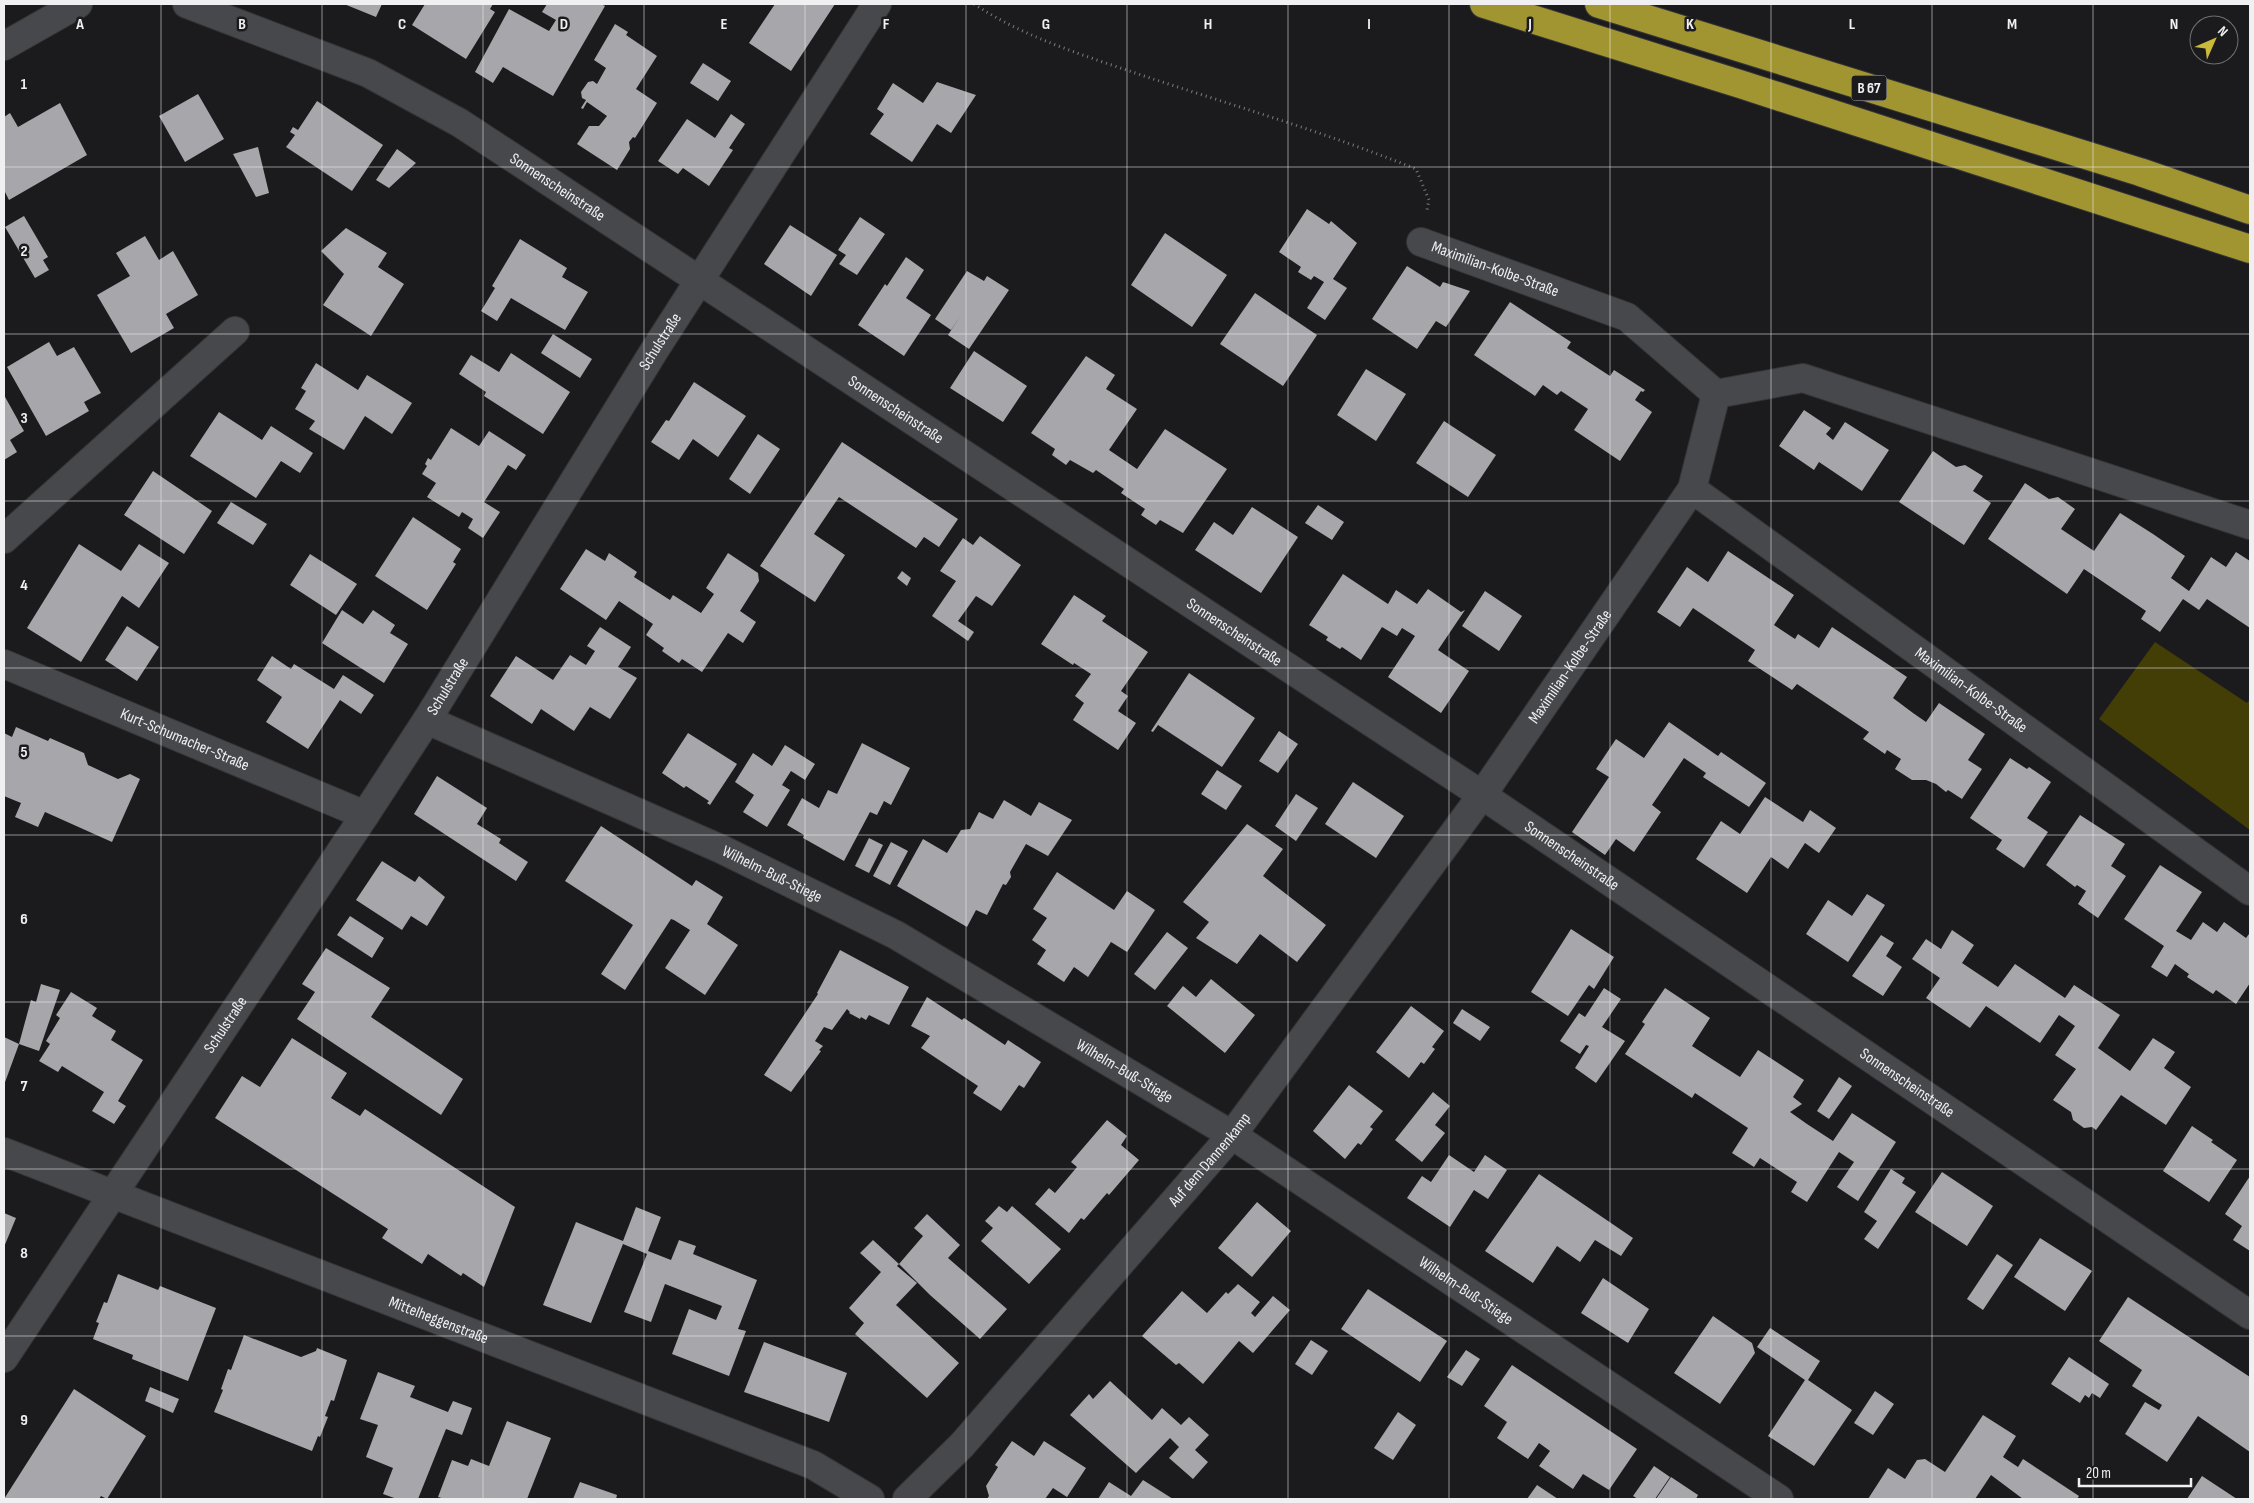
<svg xmlns="http://www.w3.org/2000/svg" width="2254" height="1503" font-family="'Sofia Sans Condensed',sans-serif">
<style>
.green{fill:#433d06}
.building{fill:#a7a7ab}
.lines{fill:none;stroke-linecap:round;stroke-linejoin:round}
.street-casing{stroke:#353537;stroke-width:30}
.highway-casing{stroke:#353537;stroke-width:30}
.path{stroke:#7c7c7e;stroke-width:3;stroke-dasharray:1 4;stroke-linecap:butt}
.street{stroke:#47484b;stroke-width:28}
.highway{stroke:#a19532;stroke-width:28}
.grid{fill:none;stroke:#f0f0f2;stroke-width:1;stroke-opacity:0.55}
.labels{text-anchor:middle;dominant-baseline:central;stroke-width:5;stroke-linejoin:round;paint-order:stroke}
.shield{fill:#1b1b1e;stroke:#b0b0b2;stroke-width:1}
.shield-label{font-size:15px;font-weight:bold;fill:#f0f0f2}
.street-label{font-size:16px;fill:#f0f0f2;stroke:#1b1b1e}
.grid-label{font-size:16px;text-anchor:middle;font-weight:bold;fill:#f0f0f2;stroke:#1b1b1e;stroke-width:5;stroke-linejoin:round;paint-order:stroke}
</style>
<rect width="100%" height="100%" fill="#1b1b1e"/>
<!-- green -->
<path class="green" d="M2155 642 2247 703 2250 699V830L2099 719Z"/>
<!-- building -->
<path class="building" d="M344 4H382L376 17Z
M425 4H493L490 9 495 12 466 59 412 25Z
M547 4H601L605 6 553 96 503 67 493 83 475 72 509 9 549 31 556 20 542 12Z
M775 4H835L791 71 749 43Z
M615 24 628 32 626 35 657 56 636 89 657 103 635 138 633 137 629 142 630 149 617 170 577 144 589 126H599L607 116 587 102 583 109 581 108 586 100 582 98 581 92 588 82 593 81 597 84 606 68 594 60Z
M703 63 731 81 718 101 690 83Z
M937 82 976 95 951 133 937 124 912 162 870 134 884 114 877 109 893 83 923 103Z
M198 94 224 139 185 162 159 116Z
M317 101 383 145 352 191 286 147 295 135 290 132 293 127 298 130Z
M60 103 87 155 9 200 4 190V117L10 113 18 127Z
M731 114 745 124 729 148 733 150 709 186 683 168 678 174 658 161 687 119 715 138Z
M258 147 269 193 256 197 233 154Z
M397 149 416 163 389 188 376 180Z
M1307 209 1329 224 1331 221 1357 243 1333 279 1347 288 1325 320 1307 308 1324 282 1314 276 1311 280 1298 272 1301 267 1279 252Z
M24 216 48 257 43 260 49 270 35 278 5 227Z
M860 217 885 234 857 275 839 264 846 255 838 250Z
M790 225 837 255 811 296 764 264Z
M346 228 387 253 378 267 404 284 371 336 323 305 344 274 321 251Z
M1165 233 1227 275 1192 327 1131 285Z
M145 236 159 260 173 251 198 295 166 314 174 328 131 353 97 295 130 276 116 253Z
M520 239 567 268 562 277 588 292 565 330 511 298 497 321 481 311 495 288 492 286Z
M906 257 924 270 906 298 931 315 904 356 858 325 885 284 887 286Z
M1407 266 1440 287 1443 282 1470 291 1446 327 1436 321 1417 349 1372 319Z
M967 271 984 281 987 276 1009 290 969 349 948 335 961 315 951 330 935 319Z
M1255 293 1317 335 1283 386 1220 344Z
M1510 302 1571 342 1567 348 1610 376 1614 370 1645 390 1643 392 1641 391 1635 400 1652 412 1620 461 1574 430 1588 409 1561 391 1557 395 1543 385 1535 396 1474 355Z
M553 334 592 359 580 378 541 353Z
M49 342 57 356 74 347 101 393 84 402 89 411 46 436 7 367Z
M974 351 1027 386 1003 422 950 388Z
M511 353 570 392 543 434 484 396 486 392 459 374 471 355 499 372Z
M1086 356 1115 375 1106 389 1137 409 1109 450 1137 469 1165 429 1227 469 1183 533 1160 520 1156 525 1141 515 1145 509 1121 493 1124 489 1096 470 1093 473 1070 460 1066 465 1052 455 1055 449 1031 433Z
M316 363 358 390 367 375 412 403 392 434 365 416 344 450 309 429 315 421 295 409 306 391 301 388Z
M1366 369 1406 394 1376 441 1337 415Z
M694 382 746 416 718 457 693 439 679 460 651 442 666 420 669 421Z
M4 395 24 431 10 440 17 452 4 460Z
M1804 410 1831 428 1826 434 1833 440 1845 422 1889 450 1862 491 1819 462 1814 470 1779 446Z
M219 412 262 440 271 426 313 453 300 473 281 461 256 498 190 456Z
M1444 421 1496 455 1468 497 1416 463Z
M451 428 479 446 489 431 526 455 516 470 508 465 484 502 500 512 483 538 468 528 473 519 462 512 459 517 427 497 436 483 422 474 427 466 425 464 428 458 431 460Z
M758 434 780 449 750 494 729 479Z
M842 442 958 519 939 547 924 537 916 548 839 497 814 534 845 555 815 602 760 566Z
M1933 451 1956 467 1965 465 1983 476 1973 491 1991 503 1964 545 1899 502Z
M153 471 212 511 184 554 124 515Z
M2025 483 2049 499 2058 497 2075 509 2061 529 2094 551 2120 513 2153 534 2185 556 2171 578 2189 591 2211 557 2226 567 2236 552 2250 561V628L2207 599 2199 610 2183 599 2160 632 2141 619 2146 611 2084 569 2067 594 1988 539Z
M231 502 267 524 253 545 217 523Z
M1318 505 1344 522 1332 540 1305 523Z
M1252 507 1298 537 1261 593 1195 550 1214 522 1233 535Z
M413 517 461 549 453 562 456 564 427 610 375 576Z
M980 536 1021 565 992 606 976 596 958 621 974 632 968 641 932 616 956 581 940 571 963 538 973 545Z
M79 544 121 571 139 544 169 563 139 608 122 596 81 662 27 628Z
M586 549 605 561 609 553 637 572 634 577 670 600 673 595 701 613 714 594 706 588 728 553 758 573 759 581 740 611 756 622 743 643 728 633 702 672 682 659 679 663 662 651 664 648 646 635 653 624 619 601 606 620 560 589Z
M1728 551 1794 595 1774 625 1795 639 1798 634 1819 648 1832 627 1907 677 1893 698 1913 713 1926 722 1939 703 1985 734 1968 760 1982 769 1962 799 1948 790 1946 792 1936 784 1926 780H1912L1895 769 1901 759 1887 750 1885 754 1863 739 1869 732 1797 684 1792 690 1748 661 1755 650 1693 608 1680 627 1657 612 1687 567 1708 582Z
M310 554 357 584 336 615 290 585Z
M902 571 911 578 907 586 897 578Z
M1343 574 1388 604 1396 590 1417 604 1428 589 1461 612 1465 610 1438 650 1469 671 1441 713 1388 677 1415 636 1402 628 1397 636 1382 627 1361 660 1342 647 1340 649 1326 640 1328 637 1309 625Z
M1485 591 1522 616 1499 651 1462 626Z
M1074 595 1106 616 1102 621 1148 652 1121 691 1128 696 1118 711 1136 723 1118 750 1073 720 1084 703 1075 696 1091 674 1074 663 1073 665 1041 644Z
M342 610 363 624 373 610 395 625 390 633 408 644 384 683 322 643Z
M127 626 159 647 137 681 105 660Z
M600 627 631 647 618 667 637 678 610 719 590 707 574 731 541 709 532 724 490 696 516 656 553 680 570 655 586 665 595 651 587 646Z
M272 656 291 669 294 664 334 689 343 675 374 695 361 714 340 700 308 749 266 722 282 697 257 680Z
M1189 673 1255 718 1222 767 1158 725 1153 732 1151 731Z
M1669 722 1718 756 1721 752 1766 783 1749 807 1703 777 1706 773 1684 758 1652 805 1661 812 1634 852 1616 839 1605 855 1572 832 1609 777 1596 769 1616 739 1644 758Z
M16 727 48 741 50 738 84 753 88 765 118 779 130 774 140 779 112 842 45 812 38 827 15 817 21 803 4 796V733L12 737Z
M1279 731 1298 744 1278 773 1259 761Z
M688 733 737 764 710 805 707 803 709 801 686 786 684 788 662 773Z
M862 743 910 768 891 805 884 801 877 815 870 812 844 861 803 838 804 835 787 825 802 798 819 808 828 790 837 794Z
M785 745 815 764 805 780 791 771 782 785 790 790 767 827 743 812 754 795 735 782 753 753 772 766Z
M2010 758 2027 769 2029 767 2051 782 2027 818 2048 832 2024 868 1996 849 2002 840 1970 818Z
M1217 770 1242 786 1226 810 1201 794Z
M437 776 487 808 477 824 501 839 499 843 528 862 516 881 414 814Z
M1353 782 1404 816 1376 858 1325 824Z
M1296 794 1318 808 1296 841 1275 826Z
M1765 797 1803 822 1810 810 1836 828 1819 853 1805 843 1788 869 1771 857 1747 893 1696 859 1721 821 1740 834Z
M1004 800 1031 816 1039 802 1072 820 1048 856 1026 844 1010 872 1011 877 1006 885 1003 884 987 915 976 910 967 927 897 886 923 839 947 853 961 830 970 829 979 812 993 819Z
M2080 815 2125 844 2111 866 2126 876 2098 918 2078 904 2086 891 2077 885 2075 887 2046 865Z
M1247 824 1283 849 1263 876 1326 925 1297 962 1260 934 1237 964 1196 938 1209 922 1183 902Z
M601 826 692 886 696 880 723 897 707 924 738 945 705 995 665 968 690 930 674 920 671 919 625 990 601 974 633 925 565 881Z
M869 838 883 845 869 873 855 866Z
M891 842 908 851 890 885 873 876Z
M382 861 415 882 419 876 445 897 427 926 411 916 402 930 356 900Z
M2160 865 2202 892 2176 931 2191 940 2203 922 2217 932 2224 922 2246 938 2249 934 2250 935V983L2236 1004 2216 990 2213 994 2187 977 2189 974 2175 964 2167 977 2151 967 2164 946 2124 919Z
M1057 872 1114 910 1127 891 1155 910 1127 952 1111 942 1088 977 1074 967 1064 982 1037 964 1046 950 1032 940 1047 918 1033 909Z
M1867 894 1885 905 1848 962 1806 934 1828 900 1852 916Z
M350 916 384 938 372 958 337 935Z
M1571 929 1614 957 1594 989 1589 985 1568 1016 1531 992Z
M1952 930 1974 945 1962 963 1998 987 2015 964 2065 998 2074 985 2120 1015 2098 1048 2130 1071 2153 1038 2175 1052 2164 1068 2191 1087 2166 1125 2121 1095 2096 1130 2092 1127 2084 1128 2073 1120 2071 1112 2053 1100 2076 1069 2055 1055 2075 1026 2059 1015 2040 1043 1986 1006 1970 1028 1926 998 1940 978 1912 959 1926 939 1941 949Z
M1167 932 1188 948 1155 990 1134 974Z
M1881 935 1894 943 1886 956 1902 967 1883 996 1852 976Z
M326 948 390 988 371 1017 463 1079 441 1115 297 1019 315 992 302 984Z
M840 950 909 987 889 1025 869 1015 866 1020 861 1017 860 1019 849 1013 850 1012 847 1009 832 1030 824 1027 815 1041 823 1046 819 1050 821 1051 791 1092 764 1075 818 994 817 993Z
M1211 979 1255 1015 1225 1053 1167 1006 1183 986 1196 997Z
M41 984 60 990 39 1051 19 1044 4 1085V1037L19 1044 31 1000 36 1002Z
M1604 988 1621 999 1602 1027 1625 1041 1596 1083 1575 1068 1589 1046 1586 1045 1580 1054 1560 1041 1579 1013 1585 1017Z
M1665 988 1710 1018 1692 1046 1715 1061 1740 1077 1758 1050 1804 1080 1793 1097 1802 1104 1790 1112 1807 1124 1833 1141 1852 1113 1896 1142 1858 1201 1837 1187 1854 1162 1839 1152 1807 1202 1791 1192 1797 1182 1760 1158 1754 1167 1732 1153 1748 1128 1695 1093 1692 1098 1625 1054 1645 1024 1642 1022Z
M71 992 97 1008 92 1016 116 1031 111 1040 143 1060 118 1101 126 1106 114 1124 92 1111 104 1092 62 1066 58 1072 39 1061 50 1044 46 1041 60 1018 56 1015Z
M927 997 962 1020 964 1018 1005 1045 1008 1040 1041 1062 1024 1088 1019 1085 1001 1111 973 1093 978 1086 921 1048 930 1036 911 1026Z
M1411 1006 1444 1031 1432 1047 1435 1049 1424 1064 1421 1062 1409 1078 1376 1052Z
M1462 1009 1490 1027 1480 1041 1453 1023Z
M292 1038 347 1073 331 1098 360 1116 365 1109 515 1207 484 1287 463 1273 461 1276 428 1254 422 1264 382 1238 388 1229 215 1118 242 1076 260 1087Z
M1839 1077 1852 1086 1829 1119 1817 1111Z
M1349 1085 1383 1111 1370 1127 1373 1129 1361 1145 1358 1143 1345 1159 1313 1131Z
M1433 1092 1450 1106 1435 1125 1445 1133 1422 1162 1395 1140Z
M1107 1120 1127 1136 1121 1145 1139 1160 1109 1195 1107 1193 1084 1220 1081 1218 1069 1233 1035 1204 1049 1188 1055 1193 1077 1167 1071 1162Z
M2192 1126 2213 1140 2211 1142 2237 1160 2209 1202 2163 1171Z
M1449 1155 1474 1172 1485 1155 1507 1170 1488 1199 1474 1190 1450 1227 1407 1198 1422 1176 1431 1182Z
M1891 1169 1905 1178 1902 1183 1916 1192 1878 1249 1864 1239 1877 1221 1864 1212Z
M1942 1172 1993 1206 1967 1246 1915 1212Z
M1539 1174 1633 1238 1621 1256 1595 1240 1580 1262 1557 1246 1533 1283 1485 1251Z
M2250 1176V1251L2233 1240 2242 1226 2225 1214Z
M1257 1202 1291 1231 1252 1277 1218 1248Z
M999 1206 1007 1212 1012 1206 1061 1249 1029 1284 981 1241 993 1228 985 1221Z
M636 1207 661 1217 648 1251 671 1260 679 1240 696 1246 693 1254 757 1280 738 1329 746 1331 729 1376 672 1354 689 1309 716 1320 722 1306 665 1284 651 1322 624 1312 647 1254 623 1244 591 1323 543 1305 576 1222 623 1241Z
M4 1213 16 1218 4 1247Z
M927 1214 960 1245 948 1258 1007 1309 980 1339 930 1295 899 1264 923 1236 914 1228Z
M2040 1238 2092 1271 2065 1311 2014 1277Z
M873 1240 899 1264 897 1266 917 1283 896 1305 959 1363 927 1398 855 1334 864 1323 849 1308 881 1272 860 1253Z
M1997 1254 2013 1265 1983 1310 1967 1299Z
M118 1274 158 1290 160 1286 216 1308 188 1381 132 1359 133 1355 93 1339 99 1323 96 1322 104 1302 107 1303Z
M1603 1278 1649 1309 1628 1343 1581 1313Z
M1238 1284 1260 1302 1251 1313 1255 1317 1273 1296 1290 1310 1253 1353 1239 1341 1203 1384 1179 1363 1176 1365 1142 1336 1182 1291 1207 1313 1226 1292 1228 1294Z
M1368 1289 1447 1341 1420 1382 1341 1329Z
M2128 1297 2250 1377V1452L2198 1416 2167 1462 2125 1434 2145 1402 2159 1410 2162 1405 2132 1386 2142 1370 2099 1341Z
M1713 1316 1752 1343 1755 1353 1720 1404 1674 1373Z
M1770 1328 1820 1361 1808 1380 1852 1410 1814 1466 1768 1436 1805 1380 1757 1347Z
M244 1335 301 1357 316 1351 317 1348 347 1360 334 1401 331 1400 325 1416 328 1417 320 1437 318 1436 312 1451 214 1412 223 1390 221 1389 228 1369 231 1370Z
M1311 1340 1328 1351 1312 1375 1295 1364Z
M764 1342 847 1373 829 1422 744 1392Z
M1466 1350 1480 1359 1462 1386 1447 1377Z
M2069 1357 2109 1384 2100 1398 2092 1393 2089 1398 2085 1395 2080 1403 2051 1384Z
M1512 1365 1637 1449 1609 1490 1583 1474 1573 1489 1539 1466 1550 1451 1539 1443 1528 1459 1497 1438 1507 1422 1484 1406Z
M378 1372 415 1386 410 1397 448 1412 453 1401 472 1408 462 1435 446 1429 418 1499H397L383 1494 393 1468 366 1457 378 1425 360 1419Z
M1110 1381 1152 1420 1162 1408 1181 1425 1189 1417 1209 1435 1195 1450 1208 1462 1193 1479 1169 1458 1179 1447 1170 1438 1136 1473 1070 1415 1089 1394 1093 1399Z
M150 1387 179 1399 173 1413 145 1401Z
M74 1389 146 1436 107 1499 101 1496 99 1499H4Z
M1875 1391 1894 1404 1873 1435 1854 1423Z
M1398 1412 1416 1425 1393 1460 1374 1448Z
M1983 1415 2016 1436 2003 1457 2018 1467 2023 1459 2079 1496 2077 1499H2023L1991 1475 1975 1499H1868L1888 1468 1905 1479 1917 1460 1925 1459 1945 1472Z
M507 1421 551 1438 527 1499H445L438 1497 452 1460 468 1466 471 1459 489 1466Z
M1012 1441 1034 1456 1044 1441 1086 1468 1067 1497 1053 1488 1045 1499H987L989 1496 986 1486 998 1467 995 1465Z
M1654 1466 1670 1477 1655 1499H1638L1633 1496Z
M2202 1476 2237 1499H2187Z
M1671 1477 1698 1495 1696 1499H1656Z
M1143 1480 1173 1499H1098L1109 1482 1131 1496Z
M580 1482 617 1495 616 1499H573Z
M1537 1485 1558 1499H1527Z"/>
<g class="lines">
<defs>
<g id="street">
<path id="s1" d="M187 4 368 73 460 123 1482 795 2250 1315"/>
<path d="M4 46 78 4"/>
<path id="s2" d="M1421 242 1627 317 1716 394 1803 378 2250 525"/>
<path id="s3" d="M1692 489 2250 891"/>
<path d="M4 539 235 331"/>
<path id="s4" d="M4 664 365 815"/>
<path id="s5" d="M427 720 721 849 896 935 1232 1135 1779 1499"/>
<path id="s6" d="M4 1152 813 1465 870 1499"/>
<path id="s7" d="M4 1358 365 815 427 720 654 351 877 4"/>
<path id="s8" d="M907 1499 962 1445 1232 1135 1482 795 1692 489 1716 394"/>
</g>
<path id="highway" d="M1484 4 1743 85 2250 249
M1599 4 2140 172 2250 210"/>
</defs>
<!-- street casing -->
<use href="#street" class="street-casing"/>
<!-- highway casing -->
<use href="#highway" class="highway-casing"/>
<!-- path -->
<path class="path" d="M974 4C1025 38 1086 56 1144 76 1235 106 1327 133 1416 169L1429 200 1427 210"/>
<!-- street -->
<use href="#street" class="street"/>
<!-- highway -->
<use href="#highway" class="highway"/>
</g>
<!-- grid -->
<path class="grid" d="M161 4V1499M322 4V1499M483 4V1499M644 4V1499M805 4V1499M966 4V1499M1127 4V1499M1288 4V1499M1449 4V1499M1610 4V1499M1771 4V1499M1932 4V1499M2093 4V1499M4 167H2250M4 334H2250M4 501H2250M4 668H2250M4 835H2250M4 1002H2250M4 1169H2250M4 1336H2250"/>
<g class="labels">
<!-- shield labels -->
<rect class="shield" x="1851.5" y="75.5" width="35" height="25" rx="4"/>
<g class="shield-label">
<text x="1869" y="88">B 67</text>
</g>
<!-- street labels -->
<g class="street-label">
<text stroke="none"><textPath href="#s1" startOffset="415">Sonnenscheinstraße</textPath></text>
<text stroke="none"><textPath href="#s2" startOffset="79">Maximilian-Kolbe-Straße</textPath></text>
<text stroke="none"><textPath href="#s7" startOffset="1210">Schulstraße</textPath></text>
<text stroke="none"><textPath href="#s1" startOffset="820">Sonnenscheinstraße</textPath></text>
<text stroke="none"><textPath href="#s1" startOffset="1225">Sonnenscheinstraße</textPath></text>
<text stroke="none"><textPath href="#s8" startOffset="1066">Maximilian-Kolbe-Straße</textPath></text>
<text stroke="none"><textPath href="#s7" startOffset="805">Schulstraße</textPath></text>
<text stroke="none"><textPath href="#s3" startOffset="344">Maximilian-Kolbe-Straße</textPath></text>
<text stroke="none"><textPath href="#s4" startOffset="196">Kurt-Schumacher-Straße</textPath></text>
<text stroke="none"><textPath href="#s1" startOffset="1630">Sonnenscheinstraße</textPath></text>
<text stroke="none"><textPath href="#s5" startOffset="378">Wilhelm-Buß-Stiege</textPath></text>
<text stroke="none"><textPath href="#s7" startOffset="400">Schulstraße</textPath></text>
<text stroke="none"><textPath href="#s5" startOffset="782">Wilhelm-Buß-Stiege</textPath></text>
<text stroke="none"><textPath href="#s1" startOffset="2035">Sonnenscheinstraße</textPath></text>
<text stroke="none"><textPath href="#s8" startOffset="455">Auf dem Dannenkamp</textPath></text>
<text stroke="none"><textPath href="#s5" startOffset="1188">Wilhelm-Buß-Stiege</textPath></text>
<text stroke="none"><textPath href="#s6" startOffset="466">Mittelheggenstraße</textPath></text>
</g>
</g>
<g class="grid-label">
<text x="80" y="29">A</text>
<text x="242" y="29">B</text>
<text x="402" y="29">C</text>
<text x="564" y="29">D</text>
<text x="724" y="29">E</text>
<text x="886" y="29">F</text>
<text x="1046" y="29">G</text>
<text x="1208" y="29">H</text>
<text x="1369" y="29">I</text>
<text x="1530" y="29">J</text>
<text x="1690" y="29">K</text>
<text x="1852" y="29">L</text>
<text x="2012" y="29">M</text>
<text x="2174" y="29">N</text>
<text x="24" y="89">1</text>
<text x="24" y="256">2</text>
<text x="24" y="423">3</text>
<text x="24" y="590">4</text>
<text x="24" y="757">5</text>
<text x="24" y="924">6</text>
<text x="24" y="1091">7</text>
<text x="24" y="1258">8</text>
<text x="24" y="1425">9</text>
</g>
<!-- border -->
<rect width="2254" height="1503" fill="none" stroke="#f0f0f2" stroke-width="10"/>
<!-- north arrow -->
<g transform="translate(2214 40) rotate(45)"><circle r="24" fill="#1b1b1e" stroke="#707073"/>
<path d="M0-4L9 19L0 12L-9 19Z" fill="#c9ba3a"/>
<text y="-8" font-size="14" font-weight="bold" text-anchor="middle" fill="#f0f0f2">N</text>
</g>
<!-- scale -->
<path d="M2079 1478v8h112v-8" fill="none" stroke="#f0f0f2" stroke-width="2.5"/>
<text x="2086" y="1478" font-size="15" fill="#f0f0f2" stroke="#1b1b1e" stroke-width="4" paint-order="stroke">20 m</text>
</svg>
